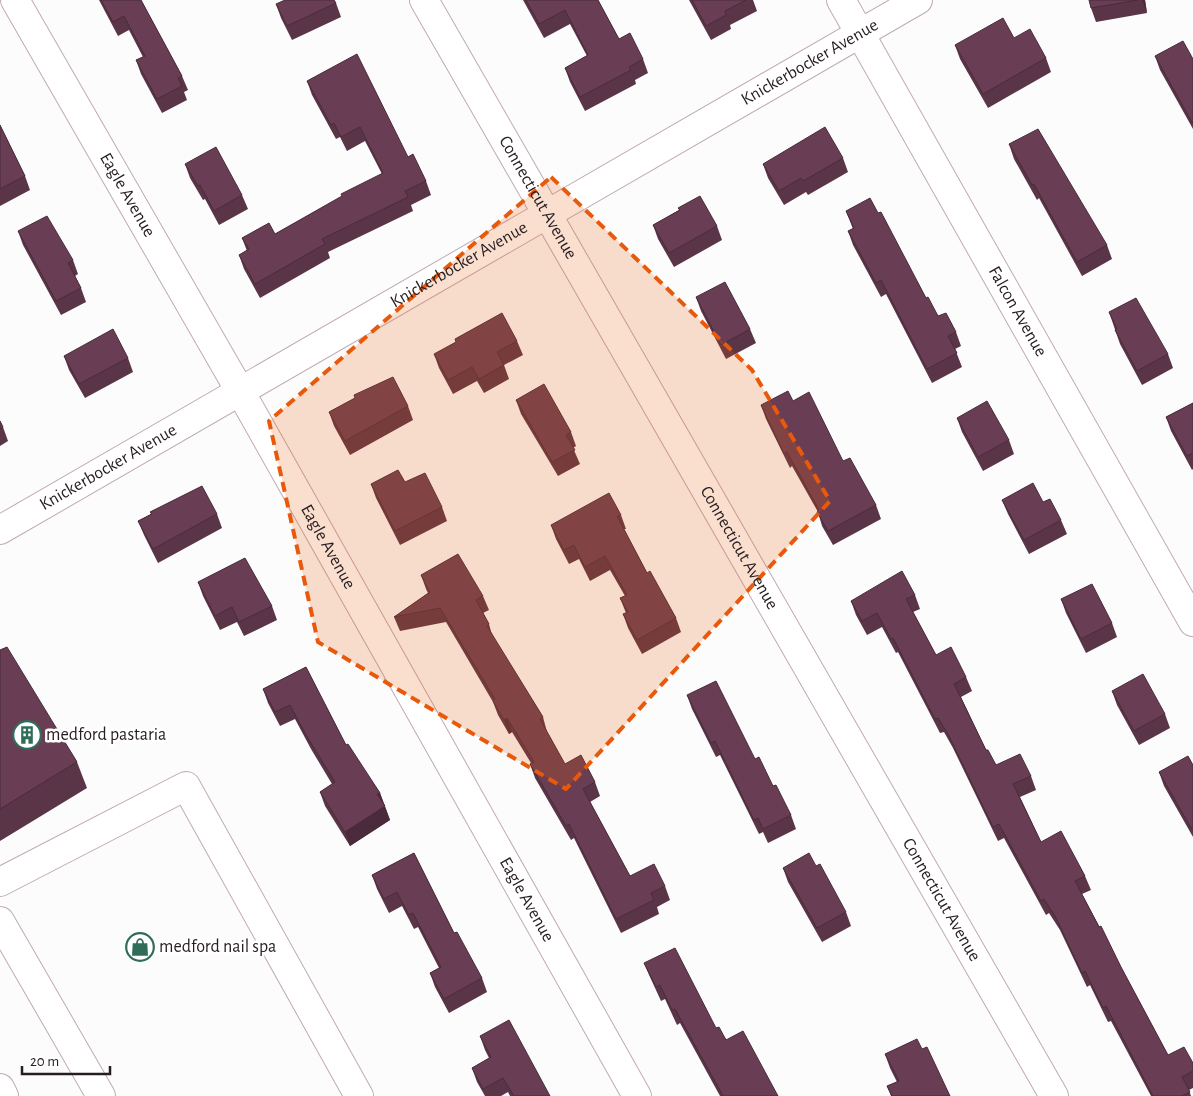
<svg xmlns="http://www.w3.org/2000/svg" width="1193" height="1096" font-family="'Alegreya Sans',sans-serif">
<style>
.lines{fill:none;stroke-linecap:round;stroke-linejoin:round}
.minor-casing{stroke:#c1aab5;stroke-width:30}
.minor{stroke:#fff;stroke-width:28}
.wall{fill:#5a3548}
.shaded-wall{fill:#4a2b3b}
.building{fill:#693e54;stroke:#4a2b3b}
.marked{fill:#e8590c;fill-opacity:0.2;stroke:#e8590c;stroke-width:4;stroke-dasharray:10 6;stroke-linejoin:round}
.labels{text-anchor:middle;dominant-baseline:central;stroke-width:5;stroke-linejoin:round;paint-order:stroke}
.street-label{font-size:18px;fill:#261d21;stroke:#fff}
.poi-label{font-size:18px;fill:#261d21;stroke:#fff;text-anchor:start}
</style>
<rect width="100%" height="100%" fill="#fcfcfc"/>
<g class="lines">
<defs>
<g id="minor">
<path id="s1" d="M15 0 240 391 637 1096"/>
<path id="s2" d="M424 0 1054 1096"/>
<path id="s3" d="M841 0 1193 622"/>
<path id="s4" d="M0 530 918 0"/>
<path d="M0 882 186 786 359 1096"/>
<path d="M0 921 101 1096"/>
<path d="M0 1088 4 1096"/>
</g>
</defs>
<!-- minor casing -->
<use href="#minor" class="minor-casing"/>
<!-- minor -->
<use href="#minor" class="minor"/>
</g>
<!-- wall -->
<path class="wall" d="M99 0H141L182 76 188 90 184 92 187 100 162 113 141 74 136 60 143 57 129 30 118 36Z
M523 0H598L619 39 643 59 648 73 635 80 636 84 585 111 570 82 565 68 587 56 570 24 544 38Z
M689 0H753L757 11 730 25 731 29 711 40Z
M1089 0H1145L1147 13 1096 22 1091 8Z
M336 3 341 17 292 40 281 18 276 4Z
M1014 38 1046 58 1051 72 988 108 960 59 955 45Z
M1155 56 1193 59V129L1160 70Z
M307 81 408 157 426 181 431 195 411 205 413 211 328 252 330 258 260 298 244 269 239 255 247 251 242 238 275 234 382 174 365 141 347 151 340 137 336 139 312 95Z
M0 125 25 176 30 190 0 206Z
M1009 144 1107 245 1112 259 1082 276 1039 198 1037 200 1014 159Z
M843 158 848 172 808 195 806 192 784 205 768 178 763 164Z
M185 164 242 195 248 209 219 225 205 199 203 200 190 178Z
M678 208 717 226 722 240 674 267 658 239 653 225 679 210Z
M846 211 878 213 926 298 938 316 956 332 961 346 955 349 962 367 932 383 886 294 881 297 853 245 848 231 853 229Z
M18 231 73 260 78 274 75 276 81 288 86 302 61 315 23 245Z
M696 297 750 329 756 343 726 359 701 311Z
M1109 312 1168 354 1173 368 1142 385 1120 344Z
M517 341 523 355 504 365 509 379 484 393 477 381 453 394 439 368 434 354Z
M64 356 128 358 133 372 85 398 69 370Z
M355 398 408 406 413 420 350 455 334 426 329 412Z
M516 400 571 432 576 446 573 448 580 464 558 476 521 414Z
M793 401 843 461 876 505 881 519 833 545 822 526 818 512 792 466 790 468 766 419 761 405Z
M1193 403V469L1192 470 1171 431 1166 417Z
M957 418 1009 440 1014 454 983 471 962 432Z
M0 421 3 427 8 441 0 446Z
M371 484 442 507 447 521 400 545 376 498Z
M1002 500 1061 520 1067 534 1029 554 1008 514Z
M150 512 217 514 222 528 158 563 144 535 138 521 151 514Z
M621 515 626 529H624L647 573 676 618 681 632 642 654 628 628 623 614 626 613 620 598 625 596 610 570 590 581 579 559 569 564 556 539 551 525Z
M421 575 483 596 489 610 483 613 489 624 492 635 543 717 547 732 565 764 595 782 600 796 590 802 630 876 665 886 670 900 657 907 659 914 621 933 574 838 571 840 535 778 530 764 531 763 512 732 509 734 498 715 493 702 446 622 400 631 394 617 428 593 426 589Z
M198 582 272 606 277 620 244 636 237 622 220 630 203 596Z
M915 595 920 609 913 612 936 655 966 677 972 691 961 697 986 750 996 765 1031 776 1036 790 1020 797 1041 842 1085 876 1091 890 1082 894 1168 1055 1193 1063V1088L1189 1090 1191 1096H1151L1111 1021 1108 1022 1090 985 1087 987 1060 930 1049 913 1046 915 1004 838 998 841 953 748 944 732 940 733 898 652 896 653 882 627 867 635 856 615 851 601Z
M1061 599 1112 623 1117 637 1086 653 1066 613Z
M0 650 77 762 87 788 0 841Z
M306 667 346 745 380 793 390 820 350 846 325 806 320 792 332 784 311 749 295 719 280 726 268 703 263 689Z
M1112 691 1165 714 1170 728 1139 745 1117 705Z
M687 695 755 759 791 815 796 829 768 843 763 832 759 834 720 755 716 757 692 709Z
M1193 765V837L1164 786 1159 772Z
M414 853 454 933 482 978 487 992 449 1013 435 987 430 973 439 968 418 927 414 929 402 906 389 913 377 889 372 875Z
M783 868 846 912 851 926 822 942 788 882Z
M644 963 716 1028 778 1096H720L680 1023 677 1025 665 999 661 1001 650 977Z
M480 1036 550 1096H510L508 1092 501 1096H485L477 1082 472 1068 489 1058 485 1050Z
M922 1049 950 1096H891L887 1086 897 1082 890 1068 885 1054Z"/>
<!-- shaded-wall -->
<path class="shaded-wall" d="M1142 0H1145L1147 13Z
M507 718 512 732 509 734 504 720Z
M380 793 390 820 350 846 345 832 377 794Z"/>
<!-- building -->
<path class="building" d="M101 0H141L182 76 178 78 182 86 157 99 136 60 145 56 124 16 113 22Z
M285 0H334L336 3 287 26 276 4Z
M526 0H598L619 39 630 33 643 59 629 67 631 70 580 97 565 68 588 55 565 10 539 24Z
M692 0H746L725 11 726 15 706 26Z
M1089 0H1138L1091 8Z
M1003 18 1014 38 1030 29 1046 58 983 94 955 45Z
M1183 41 1193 59V124L1155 56Z
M357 54 408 157 413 154 426 181 405 191 408 197 322 239 325 244 255 284 239 255 249 249 242 238 269 223 275 234 342 196 341 194 383 173 360 127 341 137 334 123 331 125 307 81Z
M0 125 25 176 0 189Z
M825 127 843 158 803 181 801 178 779 191 763 164Z
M1038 129 1107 245 1077 262 1034 184 1032 185 1009 144Z
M216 147 242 195 214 211 200 185 198 186 185 164Z
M700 196 717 226 669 253 653 225 680 210 678 208Z
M870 198 878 213 881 212 926 298 928 297 938 316 946 313 956 332 948 336 957 353 927 369 881 280 876 283 848 231 854 228 846 211Z
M47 216 73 260 68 263 81 288 56 301 18 231Z
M725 282 750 329 721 345 696 297Z
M1136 298 1168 354 1137 371 1115 330 1117 329 1109 312Z
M502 313 517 341 497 352 504 365 479 379 472 367 448 380 434 354 456 342 455 339Z
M113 329 128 358 79 384 64 356Z
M393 377 408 406 345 441 329 412 355 398 354 395Z
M544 384 571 432 566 435 575 450 552 462 516 400Z
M788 391 793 401 809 392 843 461 850 458 876 505 828 531 817 512 819 510 787 452 784 454 761 405Z
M987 401 1009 440 978 457 957 418Z
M1193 403V453L1187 456 1166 417Z
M0 421 3 427 0 429Z
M398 470 405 482 425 473 442 507 395 531 371 484Z
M1033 483 1043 502 1050 499 1061 520 1024 540 1002 500Z
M202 486 217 514 153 549 138 521 152 514 150 512Z
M609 493 621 515 617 516 647 573 650 571 676 618 637 640 623 614 628 612 620 598 627 595 605 556 585 567 574 545 564 550 551 525Z
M458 554 483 596 476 600 489 624 487 626 543 717 540 719 565 764 581 755 595 782 583 789 630 876 654 864 665 886 651 893 654 900 616 919 569 824 566 826 530 764 534 762 507 718 504 720 493 701 495 699 440 608 394 617 430 592 421 575Z
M245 558 272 606 239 622 232 607 215 616 198 582Z
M902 571 915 595 906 599 936 655 951 647 966 677 954 684 986 750H988L996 765 1020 754 1031 776 1013 784 1041 842 1061 831 1085 876 1075 881 1099 927 1101 926 1121 967 1168 1055 1184 1047 1193 1063V1071L1182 1077 1190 1092 1182 1096H1153L1106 1006 1103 1008 1085 971 1082 973 1055 916 1044 899 1041 901 999 824 993 827 948 734 938 718 935 719 893 638 891 639 877 613 862 621 851 601Z
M1092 584 1112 623 1081 639 1061 599Z
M7 647 77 762 0 809V650Z
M306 667 346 745 348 744 380 793 377 794 385 806 345 832 320 792 335 782 306 735 290 705 275 712 263 689Z
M1143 674 1165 714 1134 731 1112 691Z
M716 681 755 759 759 757 773 786 776 785 791 815 763 829 758 818 754 820 715 741 711 743 687 695Z
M1188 756 1193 765V826L1191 828 1159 772Z
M414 853 454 933 457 932 482 978 444 999 430 973 441 967 413 913 409 915 397 892 384 899 372 875Z
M809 853 816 866 820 864 846 912 817 928 783 868Z
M675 948 716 1028 719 1027 726 1040 743 1031 778 1096H723L675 1009 672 1010 660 985 656 987 644 963Z
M509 1020 550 1096H514L503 1078 483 1089 472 1068 491 1057 480 1036Z
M917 1039 922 1049 927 1047 950 1096H892L887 1086 899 1081 885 1054Z"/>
<!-- marked area -->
<path class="marked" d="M551 177 752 370 830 501 566 789 318 642 269 421Z"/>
<!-- icons -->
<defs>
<symbol id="building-ring" viewBox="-11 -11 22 22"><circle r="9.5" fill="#fff" stroke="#306d59" stroke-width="1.5"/><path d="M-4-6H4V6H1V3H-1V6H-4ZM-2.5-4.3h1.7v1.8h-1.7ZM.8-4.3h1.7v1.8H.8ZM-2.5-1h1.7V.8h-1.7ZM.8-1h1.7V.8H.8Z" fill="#306d59"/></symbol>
<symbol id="shop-ring" viewBox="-11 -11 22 22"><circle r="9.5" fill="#fff" stroke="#306d59" stroke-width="1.5"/><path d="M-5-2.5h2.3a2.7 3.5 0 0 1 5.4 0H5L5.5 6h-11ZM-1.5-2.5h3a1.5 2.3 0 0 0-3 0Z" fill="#306d59"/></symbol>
</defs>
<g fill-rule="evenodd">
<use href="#building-ring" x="11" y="719" width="32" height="32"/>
<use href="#shop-ring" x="124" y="931" width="32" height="32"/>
</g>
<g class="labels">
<!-- street labels -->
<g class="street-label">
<text stroke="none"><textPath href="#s4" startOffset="935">Knickerbocker Avenue</textPath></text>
<text stroke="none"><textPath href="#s1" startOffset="225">Eagle Avenue</textPath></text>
<text stroke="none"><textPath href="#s2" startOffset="228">Connecticut Avenue</textPath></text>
<text stroke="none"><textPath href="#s4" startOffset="530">Knickerbocker Avenue</textPath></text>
<text stroke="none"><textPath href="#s3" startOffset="358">Falcon Avenue</textPath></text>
<text stroke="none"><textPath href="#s4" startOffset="125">Knickerbocker Avenue</textPath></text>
<text stroke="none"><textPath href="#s1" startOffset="630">Eagle Avenue</textPath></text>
<text stroke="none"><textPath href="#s2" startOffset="632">Connecticut Avenue</textPath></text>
<text stroke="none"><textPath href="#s2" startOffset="1038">Connecticut Avenue</textPath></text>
<text stroke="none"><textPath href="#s1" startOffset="1035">Eagle Avenue</textPath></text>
</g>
<!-- poi labels -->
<g class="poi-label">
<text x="46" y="735">medford pastaria</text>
<text x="159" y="947">medford nail spa</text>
</g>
</g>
<!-- scale -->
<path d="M22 1066v8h88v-8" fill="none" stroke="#261d21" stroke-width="2.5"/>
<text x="30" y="1066" font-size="15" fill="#261d21" stroke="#ffffff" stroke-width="4" paint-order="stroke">20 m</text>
</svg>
